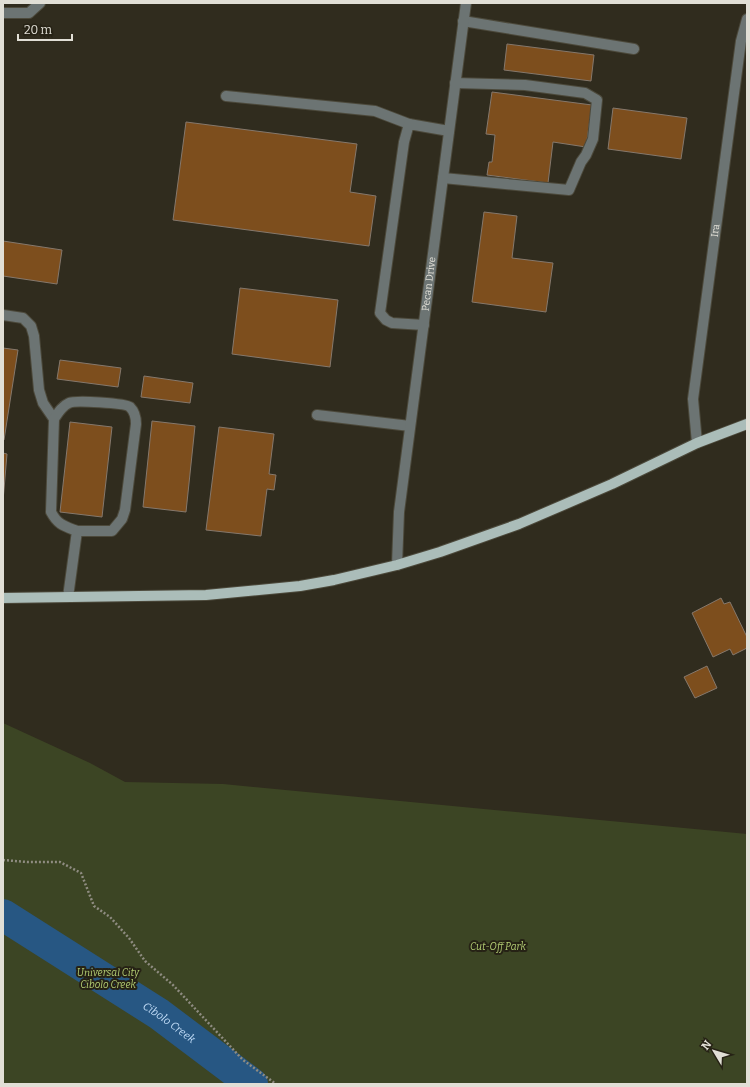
<svg xmlns="http://www.w3.org/2000/svg" width="750" height="1087" font-family="Bitter,serif">
<style>
.green{fill:#3c4524}
.lines{fill:none;stroke-linecap:round;stroke-linejoin:round}
.river{stroke:#275783;stroke-width:32}
.building{fill:#7d4e1d;stroke:#85786c}
.minor-casing{stroke:#4c493b;stroke-width:12}
.major-casing{stroke:#4c493b;stroke-width:12}
.path{stroke:#8f8c81;stroke-width:2.5;stroke-dasharray:2 2;stroke-linecap:butt}
.minor{stroke:#6c7473;stroke-width:10}
.major{stroke:#abbdb9;stroke-width:10}
.labels{text-anchor:middle;dominant-baseline:central;stroke-width:4;stroke-linejoin:round;paint-order:stroke}
.street-label{font-size:10px;fill:#e1dfd6;stroke:#262215}
.park-label{font-size:10px;font-style:italic;fill:#b4ce74;stroke:#262215}
.water-label{font-size:11px;font-style:italic;fill:#c1dcf7;stroke:#262215}
</style>
<rect width="100%" height="100%" fill="#302c1e"/>
<!-- green -->
<path class="green" d="M3 723 90 763 125 782 223 784 747 834V1084H3Z"/>
<g class="lines">
<!-- river -->
<path class="river" id="s1" d="M3 915 159 1014 252 1084"/>
</g>
<!-- building -->
<path class="building" d="M507 44 594 55 591 81 504 70Z
M492 92 592 105 586 147 553 142 548 183 487 175 489 162H492L495 135 486 134Z
M613 108 687 118 681 159 608 149Z
M186 122 357 144 350 192 376 196 369 246 173 220Z
M484 212 517 216 512 258 553 263 546 312 472 302Z
M3 241 62 250 57 284 3 276Z
M240 288 338 300 330 367 232 354Z
M3 348 18 350 4 440H3Z
M60 360 121 368 118 387 57 379Z
M144 376 193 383 190 403 141 397Z
M152 421 195 426 186 512 143 507Z
M70 422 112 427 102 517 60 512Z
M219 427 274 434 269 474 276 475 274 490 267 489 261 536 206 530Z
M3 453 7 454 3 501Z
M721 598 724 604 730 602 747 637V648L733 655 730 649 713 657 692 613Z
M707 666 717 688 695 698 684 677Z"/>
<g class="lines">
<defs>
<g id="minor">
<path d="M3 13H29L40 3"/>
<path d="M463 21 634 49"/>
<path d="M226 96 375 111 409 124"/>
<path d="M443 178 569 190 581 162 586 155 593 139 597 100 585 93 525 85 455 83"/>
<path d="M3 315 23 318 31 326 34 336 39 390 43 403 54 419"/>
<path d="M424 325 392 323 386 320 380 313 404 142 409 124 449 131"/>
<path d="M317 415 410 426"/>
<path id="s2" d="M697 443 693 399 741 41 747 19"/>
<path id="s3" d="M397 565 399 512 466 3"/>
<path d="M68 597 77 531C64 526 58 525 51 512L54 419C58 413 62 406 69 403 75 400 125 403 130 407 135 412 136 418 136 424L125 510 122 519 112 531H77"/>
</g>
<path id="major" d="M3 598 206 595 300 586 334 580 397 565 440 552 519 524 612 484 697 443 747 424"/>
</defs>
<!-- minor casing -->
<use href="#minor" class="minor-casing"/>
<!-- major casing -->
<use href="#major" class="major-casing"/>
<!-- path -->
<path class="path" d="M3 860 27 862H60L81 873 94 906 110 917 129 938 145 961 173 985 243 1060 276 1084"/>
<!-- minor -->
<use href="#minor" class="minor"/>
<!-- major -->
<use href="#major" class="major"/>
</g>
<g class="labels">
<!-- street labels -->
<g class="street-label">
<text stroke="none"><textPath href="#s2" startOffset="214">Ira</textPath></text>
<text stroke="none"><textPath href="#s3" startOffset="283">Pecan Drive</textPath></text>
</g>
<!-- park labels -->
<g class="park-label">
<text x="498" y="947">Cut-Off Park</text>
<text x="108" y="973">Universal City<tspan x="108" dy="12">Cibolo Creek</tspan></text>
</g>
<!-- water labels -->
<g class="water-label">
<text stroke="none"><textPath href="#s1" startOffset="198">Cibolo Creek</textPath></text>
</g>
</g>
<!-- border -->
<rect width="750" height="1087" fill="none" stroke="#e1dfd6" stroke-width="8"/>
<!-- north arrow -->
<g transform="translate(714 1051) rotate(308)" stroke="#262215" stroke-width="3" paint-order="stroke">
<path d="M0-3L7 15L0 10L-7 15Z" fill="#e1dfd6"/>
<text y="-6" font-size="11" font-weight="bold" text-anchor="middle" fill="#e1dfd6">N</text>
</g>
<!-- scale -->
<path d="M18 34v6h54v-6" fill="none" stroke="#e1dfd6" stroke-width="2"/>
<text x="24" y="34" font-size="12" fill="#e1dfd6" stroke="#262215" stroke-width="3" paint-order="stroke">20 m</text>
</svg>
